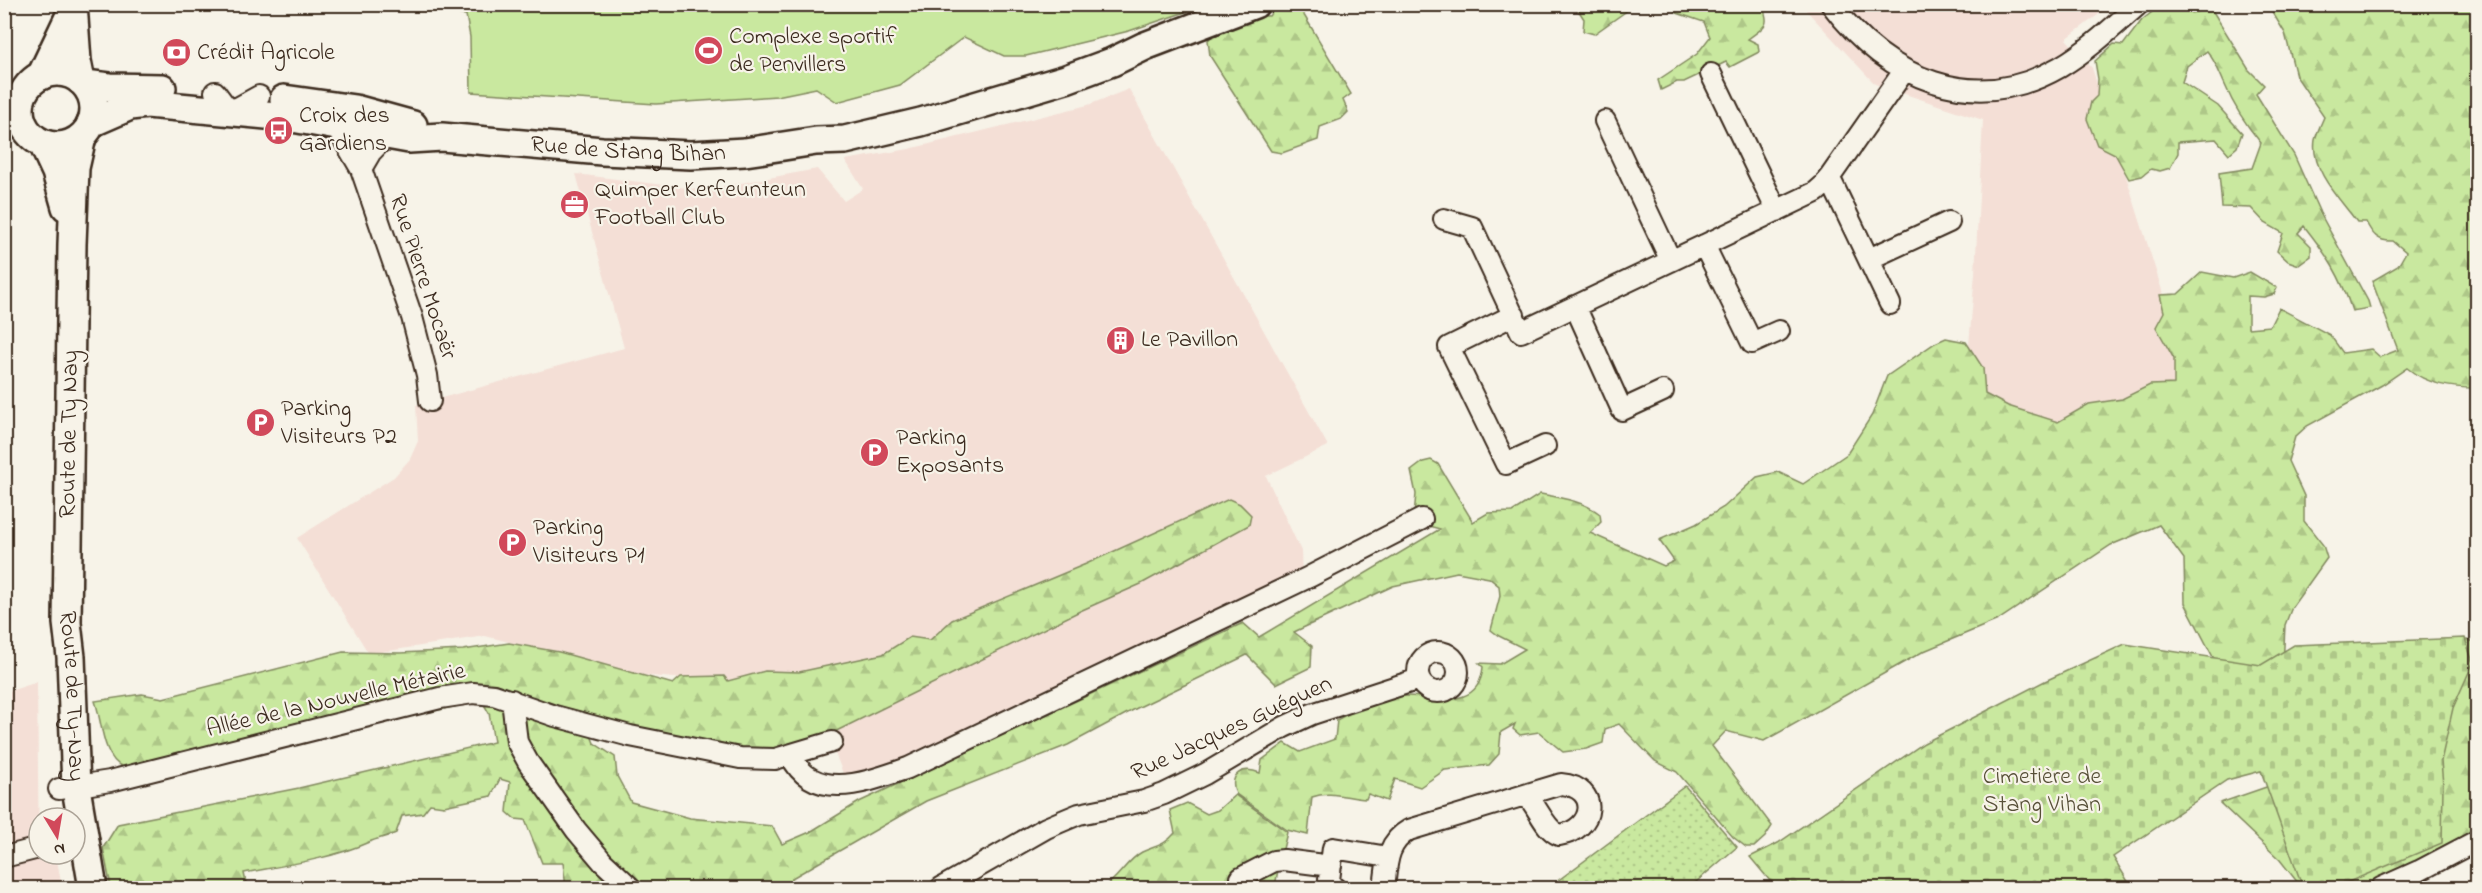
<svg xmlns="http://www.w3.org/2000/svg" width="2482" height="893" font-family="'Indie Flower',sans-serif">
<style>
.built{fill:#f4dfd6}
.grass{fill:url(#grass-dots);stroke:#82895e;stroke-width:1.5}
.forest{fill:url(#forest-firs);stroke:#82895e;stroke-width:1.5}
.cemetery{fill:url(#cemetery-stones);stroke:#82895e;stroke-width:1.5}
.garden{fill:#c9e89f;stroke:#82895e;stroke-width:1.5}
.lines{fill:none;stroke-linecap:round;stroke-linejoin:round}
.street-casing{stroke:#3b2a1e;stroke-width:24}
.secondary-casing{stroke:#3b2a1e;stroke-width:32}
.street{stroke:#f7f3e8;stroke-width:20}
.secondary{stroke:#f7f3e8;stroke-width:27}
.labels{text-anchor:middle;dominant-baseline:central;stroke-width:4.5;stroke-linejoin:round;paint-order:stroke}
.poi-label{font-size:24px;fill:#3b2a1e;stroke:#f7f3e8;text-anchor:start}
.street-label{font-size:24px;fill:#3b2a1e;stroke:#f7f3e8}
.park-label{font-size:24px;fill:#575038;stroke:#f7f3e8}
</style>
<defs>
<pattern id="grass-dots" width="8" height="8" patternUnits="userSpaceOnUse" patternTransform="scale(1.5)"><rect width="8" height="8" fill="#c9e89f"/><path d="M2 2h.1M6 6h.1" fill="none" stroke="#aec788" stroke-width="1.8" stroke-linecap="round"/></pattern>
<pattern id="forest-firs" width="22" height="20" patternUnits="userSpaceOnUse" patternTransform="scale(1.5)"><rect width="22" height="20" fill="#c9e89f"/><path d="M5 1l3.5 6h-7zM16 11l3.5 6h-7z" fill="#aec788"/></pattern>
<pattern id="cemetery-stones" width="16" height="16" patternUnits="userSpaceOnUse" patternTransform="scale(1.5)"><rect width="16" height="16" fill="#c9e89f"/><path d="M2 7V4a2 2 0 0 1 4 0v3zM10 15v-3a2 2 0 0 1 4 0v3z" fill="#aec788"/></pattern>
</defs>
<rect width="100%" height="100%" fill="#f7f3e8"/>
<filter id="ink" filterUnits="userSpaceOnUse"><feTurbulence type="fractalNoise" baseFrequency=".0167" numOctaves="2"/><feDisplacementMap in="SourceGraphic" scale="12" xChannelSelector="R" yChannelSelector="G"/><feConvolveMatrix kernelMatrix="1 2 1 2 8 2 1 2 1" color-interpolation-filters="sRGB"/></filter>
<g filter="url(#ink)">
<!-- built -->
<path class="built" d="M1813 4 2111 5 2066 39 2092 68 2194 392 2049 436 1964 405 1975 273 1983 120 1875 84 1805 9Z
M1129 89 1328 446 1266 476 1301 551 1302 576 909 761 846 781 829 738 723 682 639 675 485 636 369 654 297 538 394 477 410 459 418 441 416 405 624 348 576 174 703 190 817 169 844 201 863 189 845 160 909 149 1088 105Z
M37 682 39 854H56L62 888H5L4 693Z"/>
<!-- grass -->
<path class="grass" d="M1685 786 1737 847 1689 888H1548Z"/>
<!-- forest -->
<path class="forest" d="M1263 5H1298L1351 94 1343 100 1348 112 1341 119 1320 127 1318 140 1282 153 1271 151 1210 56 1208 40C1229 19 1239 14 1269 16L1275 8Z
M1575 5H1635L1594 34 1583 31 1584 19Z
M1671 5H1762C1771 26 1765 26 1748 39L1758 44 1759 52 1730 67 1726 62 1684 82H1677L1661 90 1658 80 1697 54 1710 37 1704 22 1677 13Z
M2161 5H2182L2192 13 2200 11 2197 5H2209L2249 70 2264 85 2256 94 2294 155 2320 213 2368 301 2370 308 2352 311C2341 276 2327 255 2304 226L2298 233 2311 246V256L2299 265 2288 261 2277 251 2283 233 2265 223 2251 208 2222 207 2219 173 2252 168 2261 143C2246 125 2234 107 2225 85 2219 72 2216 62 2207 51L2187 66 2182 82 2218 106 2242 133 2237 147 2229 154 2216 139 2178 142V153L2170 168 2160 171 2151 169 2142 176 2129 179 2115 154 2097 145 2087 119 2091 102 2097 96 2098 79 2095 61 2114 44 2123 45 2142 20Z
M2268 5H2477V388C2451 388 2428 385 2407 368L2382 385 2307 426 2295 437 2288 461 2304 496V521L2323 545 2327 558 2292 607 2285 625 2282 688 2238 687 2213 657 2185 603 2184 559 2159 525 2111 545 1998 620 1924 651 1764 741 1726 731 1712 746 1772 826 1765 837 1754 847H1746L1733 837 1677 772 1655 761 1619 724 1605 729 1603 743 1586 749 1563 752 1539 732 1520 735 1513 729 1515 724 1501 732 1499 754 1489 765 1445 770 1420 787 1395 779 1387 801 1368 794 1366 799C1347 798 1330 790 1312 797L1308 835 1287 830 1236 794C1228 774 1242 766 1260 773L1262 760 1285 743 1300 752 1335 739 1337 720C1350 713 1365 702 1379 700 1387 698 1395 697 1402 696 1432 695 1479 713 1483 667L1479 663 1500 664 1525 649 1499 636 1491 630 1500 596 1499 586 1489 578 1457 572 1393 586 1294 632 1312 646 1311 667 1276 684 1247 655 1137 708 1068 745 926 801 792 878 791 888H566L563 863H542L525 820 515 819 507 812 510 782 500 779 491 796 444 806 430 804 423 813 402 816 396 833C387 837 378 838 369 842 331 859 286 865 244 873L247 888H111L103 848 118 824 299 788 494 742 489 713 482 701 148 771C140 770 130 770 123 767 102 758 102 720 95 701L142 694 163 698 343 652 400 653 463 650 509 643 559 652 673 684 681 677 724 676 728 681 765 671 799 672 883 654 910 637 930 640 952 620 1086 564 1229 499 1240 504 1251 515 1249 525 1141 584 1080 611 804 747 781 753 590 733 594 743 615 757 617 776 631 802 690 818 772 826 782 844 810 832 859 802 1243 623 1259 637 1440 529 1425 525 1414 515 1416 494 1411 471 1423 462 1431 460 1438 464 1473 522 1488 513 1512 512 1540 494C1562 498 1583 501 1600 514L1601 522 1590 533 1664 566 1674 561 1659 540 1696 524 1724 507 1757 477 1778 472 1803 484 1847 454 1872 415 1887 376 1935 343 1946 338 1966 342 1983 368 1985 394 2008 406 2058 422 2089 404 2122 399 2150 385 2174 384V359L2156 327 2164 312 2160 295 2178 294 2202 272 2233 278 2250 272 2277 288 2274 294 2264 297 2248 296V328L2270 326 2279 308 2330 335 2343 353 2371 349 2380 357 2398 350 2372 281 2398 266 2406 252 2393 241C2378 242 2372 234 2366 222H2357C2341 200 2310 170 2315 140 2317 132 2321 124 2324 117L2296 76 2285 33Z
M2460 639 2477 642V843L2384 888H2302L2280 860 2220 803 2275 784Z
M1235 795 1287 832C1283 851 1277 869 1275 888H1103C1118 879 1127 860 1142 852 1157 845 1164 846 1175 833L1170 810 1187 803 1207 814 1218 810Z"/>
<!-- cemetery -->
<path class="cemetery" d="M2465 638 2473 663 2453 708 2441 761 2443 785 2442 843 2334 888H2303L2261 771 2227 780 2113 857 2132 888H1776L1750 857 1778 843 1924 743 2045 681 2125 644 2261 665 2294 645Z"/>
<!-- garden -->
<path class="garden" d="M416 5V4L1206 5 1129 31 1026 56H1004L964 37 900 85 837 102 816 88 777 96 656 104 471 92 470 37 466 15 416 10Z"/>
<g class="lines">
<defs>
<path id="street" d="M1831 4C1887 78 1973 117 2060 67 2089 50 2114 26 2139 4
M1711 74 1777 211
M215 92 230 112 259 96
M335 117V125L361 169 412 317 427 375 430 401
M1605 121 1671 261
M361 169 371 152 395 127
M1828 179 1833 185 1890 304
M1444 219 1472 227 1521 332 1816 192 1825 184 1904 71
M1704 245 1752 343 1779 331
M1869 259 1949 222
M1575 306 1622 410 1663 391
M1514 315 1449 347 1506 464 1545 446
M1418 672a20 20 0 1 1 40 0a20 20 0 1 1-40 0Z
M512 700 517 742 528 762 576 830 603 862 631 888
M791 756C814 804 869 781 908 768L1309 577 1422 519
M59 789 110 781 440 698 473 693 494 695 555 716 630 736 740 758 775 759 832 742
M4 857 39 848
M1241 878 1274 861 1284 860 1331 866
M941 888 1046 828 1067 819 1079 814 1144 801 1164 794 1205 774 1284 727 1312 714 1419 679
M1335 888H1328L1333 848 1388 857
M1384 888C1387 865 1386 843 1409 830L1561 784C1600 787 1596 830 1559 835 1544 829 1538 806 1526 795
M2381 888 2419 871 2478 840"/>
<g id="secondary">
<path d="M73 4 77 61 81 81"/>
<circle cx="57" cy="109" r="37"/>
<path d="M41 76 72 11"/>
<path d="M85 84 109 87 162 88"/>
<path d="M284 99 355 109 413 125"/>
<path id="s1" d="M91 123 130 106 147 104 287 117 409 139 442 137 602 151 691 155 745 152 816 141 845 140 921 122 1066 79 1112 62 1145 46 1255 4"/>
<path id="s2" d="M82 137 75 168 72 244 67 623 71 657 76 788 93 888"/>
<path d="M43 144 56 172 66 207"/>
</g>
</defs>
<!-- street casing -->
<use href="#street" class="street-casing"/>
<!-- secondary casing -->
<use href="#secondary" class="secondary-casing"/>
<!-- street -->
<use href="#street" class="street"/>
<!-- secondary -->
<use href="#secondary" class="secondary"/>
</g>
</g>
<!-- icons -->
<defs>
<symbol id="stadium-disc" viewBox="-11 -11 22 22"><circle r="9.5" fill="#d1495b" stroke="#f7f3e8"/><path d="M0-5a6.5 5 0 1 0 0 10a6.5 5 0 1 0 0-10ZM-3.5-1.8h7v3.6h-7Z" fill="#fff"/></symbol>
<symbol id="bank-disc" viewBox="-11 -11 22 22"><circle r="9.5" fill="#d1495b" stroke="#f7f3e8"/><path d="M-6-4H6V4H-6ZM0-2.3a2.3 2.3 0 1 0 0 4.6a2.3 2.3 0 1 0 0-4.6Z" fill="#fff"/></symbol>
<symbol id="bus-disc" viewBox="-11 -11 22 22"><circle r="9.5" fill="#d1495b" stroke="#f7f3e8"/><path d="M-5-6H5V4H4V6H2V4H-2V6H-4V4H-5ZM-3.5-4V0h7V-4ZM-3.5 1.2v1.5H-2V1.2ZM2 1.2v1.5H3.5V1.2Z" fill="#fff"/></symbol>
<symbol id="office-disc" viewBox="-11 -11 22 22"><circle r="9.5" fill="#d1495b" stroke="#f7f3e8"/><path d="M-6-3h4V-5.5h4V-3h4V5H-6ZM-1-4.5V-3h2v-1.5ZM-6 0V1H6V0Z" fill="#fff"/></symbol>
<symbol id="building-disc" viewBox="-11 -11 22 22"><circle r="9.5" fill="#d1495b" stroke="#f7f3e8"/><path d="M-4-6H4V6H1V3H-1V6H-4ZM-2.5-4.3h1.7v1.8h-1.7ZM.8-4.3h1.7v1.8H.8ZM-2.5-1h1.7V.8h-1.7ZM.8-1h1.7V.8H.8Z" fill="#fff"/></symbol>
<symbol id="parking-disc" viewBox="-11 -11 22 22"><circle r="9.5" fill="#d1495b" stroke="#f7f3e8"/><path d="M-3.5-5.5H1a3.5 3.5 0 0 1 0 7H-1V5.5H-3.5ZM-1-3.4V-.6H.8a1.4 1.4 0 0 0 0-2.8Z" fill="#fff"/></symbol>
</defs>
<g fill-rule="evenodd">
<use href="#stadium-disc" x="692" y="34" width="33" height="33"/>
<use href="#bank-disc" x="160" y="36" width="33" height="33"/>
<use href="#bus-disc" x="262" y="114" width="33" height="33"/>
<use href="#office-disc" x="558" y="188" width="33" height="33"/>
<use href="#building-disc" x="1104" y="324" width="33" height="33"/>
<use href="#parking-disc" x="244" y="406" width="33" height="33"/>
<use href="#parking-disc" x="858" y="436" width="33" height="33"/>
<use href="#parking-disc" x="496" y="526" width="33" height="33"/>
</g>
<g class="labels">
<!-- poi labels -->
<g class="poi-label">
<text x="729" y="37">Complexe sportif<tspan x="729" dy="28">de Penvillers</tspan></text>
<text x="197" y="53">Crédit Agricole</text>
<text x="299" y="116">Croix des<tspan x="299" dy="28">Gardiens</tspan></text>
<text x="595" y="190">Quimper Kerfeunteun<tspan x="595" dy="28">Football Club</tspan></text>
<text x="1141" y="340">Le Pavillon</text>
<text x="281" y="409">Parking<tspan x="281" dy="28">Visiteurs P2</tspan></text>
<text x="896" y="438">Parking<tspan x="896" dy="28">Exposants</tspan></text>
<text x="533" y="528">Parking<tspan x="533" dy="28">Visiteurs P1</tspan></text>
</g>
<!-- street labels -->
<g class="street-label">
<text stroke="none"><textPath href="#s1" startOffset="544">Rue de Stang Bihan</textPath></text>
<text transform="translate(422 277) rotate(72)">Rue Pierre Mocaër</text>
<text transform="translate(70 434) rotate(-89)">Route de Ty Nay</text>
<text transform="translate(336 701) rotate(-13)">Allée de la Nouvelle Métairie</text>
<text stroke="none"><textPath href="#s2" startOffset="560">Route de Ty-Nay</textPath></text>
<text transform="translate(1232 729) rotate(-25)">Rue Jacques Guéguen</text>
</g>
<!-- park labels -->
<g class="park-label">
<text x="2042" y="777">Cimetière de<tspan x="2042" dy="28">Stang Vihan</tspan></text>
</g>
</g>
<!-- margin -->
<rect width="2482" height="893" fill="none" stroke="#f7f3e8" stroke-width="24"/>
<rect x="12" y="12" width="2458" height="869" fill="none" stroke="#3b2a1e" stroke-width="2" filter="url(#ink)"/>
<!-- north arrow -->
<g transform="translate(57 836) rotate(169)"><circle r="28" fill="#f7f3e8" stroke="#aca397" stroke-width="1.5"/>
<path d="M0-4.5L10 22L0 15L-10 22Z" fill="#d1495b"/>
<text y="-9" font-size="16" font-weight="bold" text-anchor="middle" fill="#3b2a1e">N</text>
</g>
</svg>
